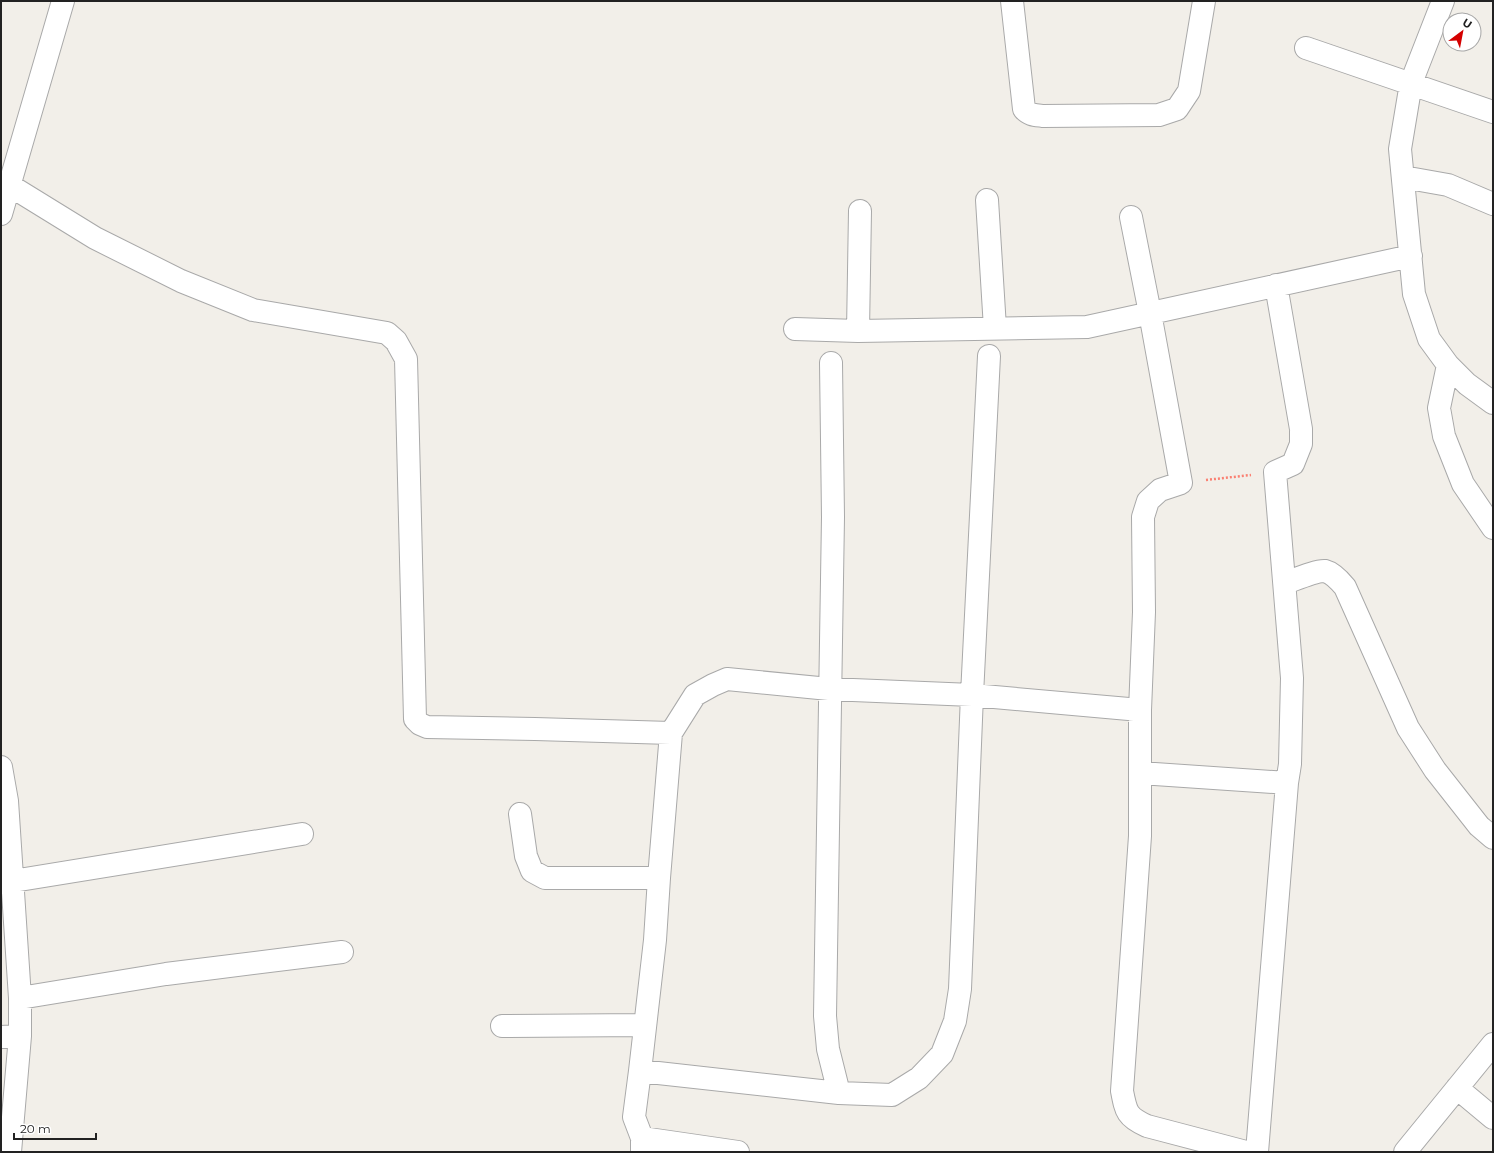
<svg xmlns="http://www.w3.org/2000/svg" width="1494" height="1153" font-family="Montserrat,sans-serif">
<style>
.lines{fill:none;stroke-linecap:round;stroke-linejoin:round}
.minor-casing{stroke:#a9a9a9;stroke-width:24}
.path{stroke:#fa8072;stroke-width:2.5;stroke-dasharray:2 2;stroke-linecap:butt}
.minor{stroke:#fff;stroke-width:22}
</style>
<rect width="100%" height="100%" fill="#f2efe9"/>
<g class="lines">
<defs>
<path id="minor" d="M1012 1 1024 109C1029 115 1035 115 1043 116L1159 115 1177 109 1189 91 1204 1
M1443 1 1411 83 1400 149 1414 294 1429 339 1448 365 1467 384 1493 403
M1306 48 1493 112
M1403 177 1448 185 1493 204
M9 185 95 238 181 281 253 310 387 333 396 341 406 359 415 719 420 724 427 727 535 729 671 733 695 695 713 685 727 679 829 689 972 695 1140 710
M987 200 995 328
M1 214 63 1
M1131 217 1150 313 1181 483 1160 490 1148 501 1143 517 1144 612 1140 710V836L1122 1091C1126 1112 1127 1117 1147 1126L1246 1152
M795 329 858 331 1087 327 1411 256
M858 331 860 211
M831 363 833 517 825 1016 828 1049 839 1093
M1448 365 1439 408 1444 436 1463 484 1493 528
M1285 583C1294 580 1317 570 1325 571 1333 573 1340 581 1345 587L1408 728 1435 770 1479 826 1493 838
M1 767 7 801 20 998V1036L10 1152
M1140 773 1287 783 1290 764 1292 678 1275 472 1293 464 1301 444V429L1276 285
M520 814 526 856 532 871 545 878H659
M1 883 302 834
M20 998 166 974 342 952
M502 1026 645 1025
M1 1037 20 1036
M640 1071 839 1093 892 1095 919 1078 942 1054 955 1021 960 989 972 695 989 356
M1457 1088 1493 1118
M642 1138 738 1152
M642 1152V1138L634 1117 640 1071 655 940 659 878 671 733
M1257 1152 1287 783
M1405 1152 1493 1044"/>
</defs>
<!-- minor casing -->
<use href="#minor" class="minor-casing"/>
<!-- path -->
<path class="path" d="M1206 480 1251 475"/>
<!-- minor -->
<use href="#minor" class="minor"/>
</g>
<!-- border -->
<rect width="1494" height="1153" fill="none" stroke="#222222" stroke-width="4"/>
<!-- north arrow -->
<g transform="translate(1462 32) rotate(32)"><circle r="19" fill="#ffffff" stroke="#a7a7a7"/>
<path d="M0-3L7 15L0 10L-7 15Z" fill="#d40000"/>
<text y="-6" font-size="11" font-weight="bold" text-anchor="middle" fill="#222222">U</text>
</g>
<!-- scale -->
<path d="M14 1133v6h82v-6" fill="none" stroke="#222222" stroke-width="2"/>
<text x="20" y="1133" font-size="12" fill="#222222" stroke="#ffffff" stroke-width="3" paint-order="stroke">20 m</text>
</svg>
